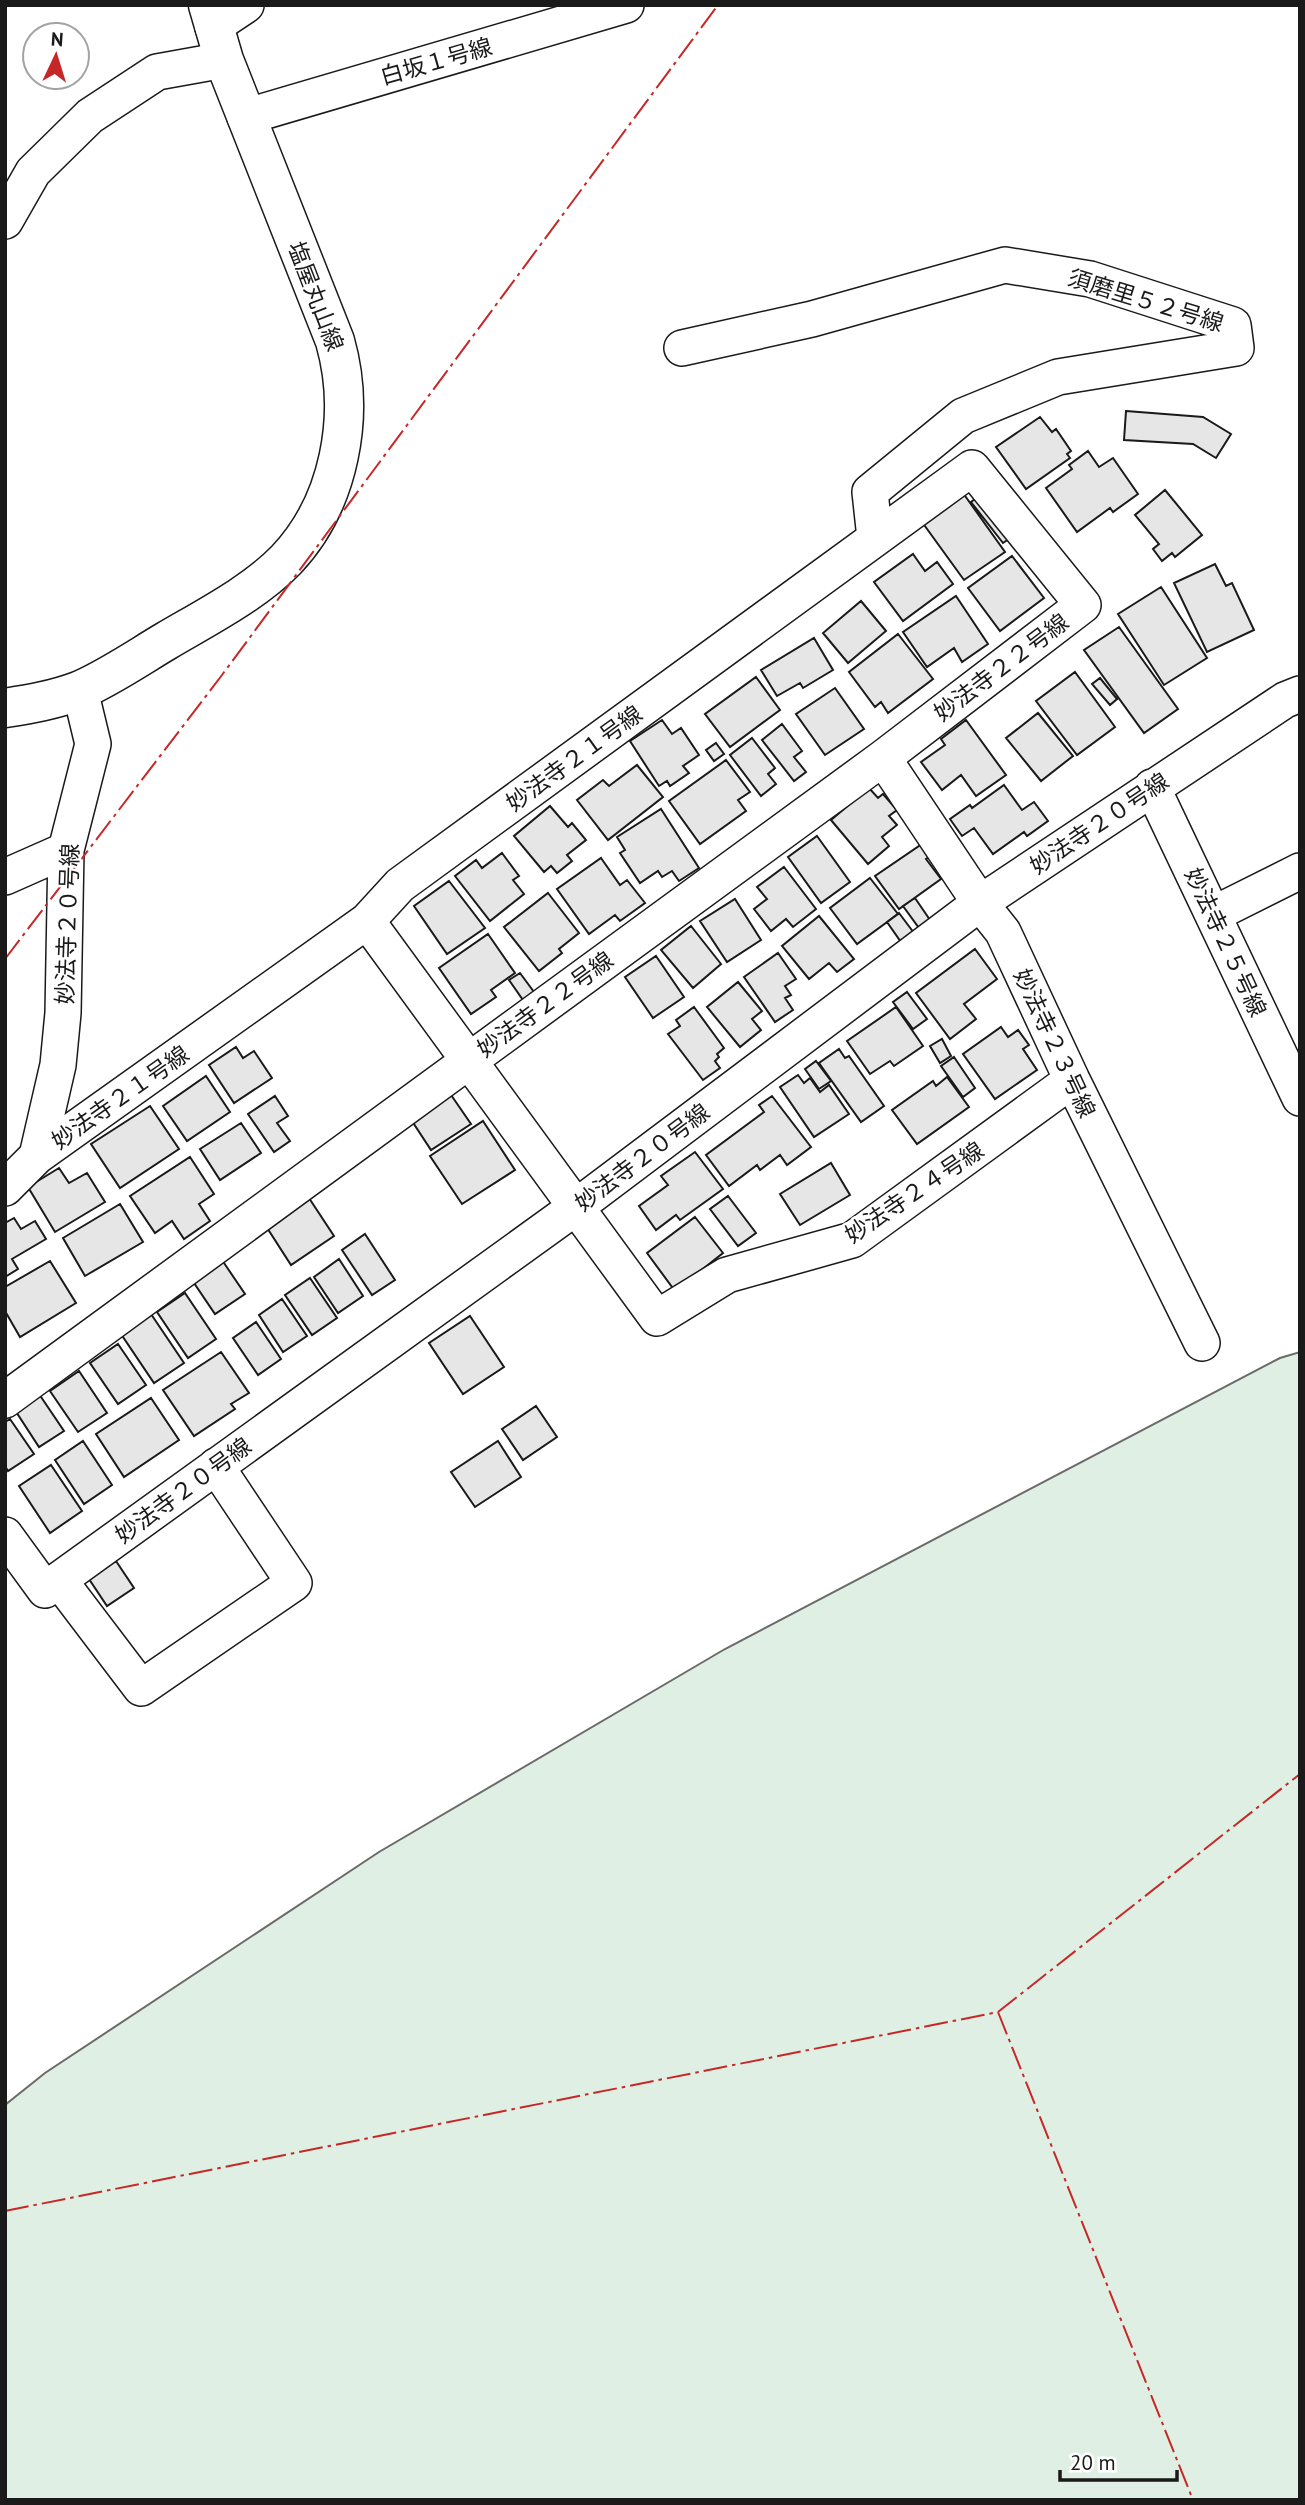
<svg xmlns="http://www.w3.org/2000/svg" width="1305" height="2505" font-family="'PT Sans','Noto Sans JP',sans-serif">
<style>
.green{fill:#e0efe3;stroke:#6a6a6a;stroke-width:2}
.building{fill:#e6e6e6;stroke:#1a1a1a;stroke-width:2}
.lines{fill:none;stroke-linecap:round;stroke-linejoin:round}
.minor-casing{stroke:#1a1a1a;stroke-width:38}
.tertiary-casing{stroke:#1a1a1a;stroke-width:41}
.minor{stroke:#fff;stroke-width:35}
.tertiary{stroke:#fff;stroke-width:38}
.power{stroke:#c62828;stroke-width:2;stroke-dasharray:24 5 3.5 5;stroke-linecap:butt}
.labels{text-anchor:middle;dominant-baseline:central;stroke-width:5;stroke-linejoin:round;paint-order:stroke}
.street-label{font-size:23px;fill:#1a1a1a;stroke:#fff}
</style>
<rect width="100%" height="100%" fill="#fff"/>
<!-- green -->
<path class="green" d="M1300 1352V2500H5V2105L45 2073 379 1852 725 1649 1280 1358Z"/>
<!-- building -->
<path class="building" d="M1126 411 1203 417 1231 434 1216 458 1193 444 1124 440Z
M1040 417 1052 432 1056 429 1071 451 1067 454 1070 458 1026 489 996 447Z
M1088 451 1099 467 1113 458 1138 494 1113 512 1110 508 1077 532 1046 488 1072 469 1069 465Z
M1165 490 1202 535 1175 557 1172 553 1162 561 1153 549 1159 544 1135 515Z
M963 493 1005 552 964 580 922 522Z
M982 494 1013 536 1003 543 971 502Z
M913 554 925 571 937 562 953 584 903 621 874 582Z
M1012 556 1044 598 1000 631 968 588Z
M1215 564 1226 586 1232 583 1254 630 1207 652 1174 583Z
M1161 587 1207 658 1164 685 1118 614Z
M956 596 988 644 962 662 954 648 927 667 903 632Z
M861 601 886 631 848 663 823 633Z
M1119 627 1178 709 1144 733 1084 650Z
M898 634 933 679 888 713 881 702 875 707 849 672Z
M814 638 833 670 803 688 800 683 777 696 761 670Z
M1075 672 1115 727 1077 755 1036 701Z
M756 677 780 710 730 747 705 714Z
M1100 678 1117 699 1110 705 1092 684Z
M835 688 864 729 825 755 796 714Z
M1038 713 1073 756 1041 781 1006 738Z
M662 720 672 734 681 728 699 755 683 766 689 773 670 786 667 781 659 786 630 741Z
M966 720 1006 775 976 796 961 775 942 790 921 762 945 745 941 739Z
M782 724 802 751 794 757 806 772 794 781 762 740Z
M752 738 775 768 768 774 776 784 761 796 730 755Z
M716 743 724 754 714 761 706 750Z
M726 760 750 792 738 800 746 811 700 844 669 801Z
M637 765 663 797 608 840 577 800 603 780 609 786Z
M1004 785 1022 810 1034 802 1048 821 1027 836 1024 832 993 854 974 828 962 836 950 819 970 805 972 808Z
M869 788 878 798 883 794 897 810 889 816 897 825 882 837 889 846 868 864 831 820Z
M550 806 568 827 572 823 586 840 567 855 572 861 557 873 551 866 544 872 514 836Z
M661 809 699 868 679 881 672 871 662 877 658 871 640 883 620 853 625 850 617 837Z
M817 836 850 882 821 903 788 857Z
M922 844 930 856 926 859 941 879 899 909 875 876Z
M502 853 519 876 513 880 524 894 490 921 455 876 476 860 482 868Z
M601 858 620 885 627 880 645 903 620 921 615 915 589 934 557 889Z
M784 867 816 909 793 927 786 919 771 931 754 909 767 899 757 887Z
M870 878 898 914 857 944 830 908Z
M449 881 485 928 447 954 414 906Z
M548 893 579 933 559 949 562 953 539 971 504 927Z
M915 898 930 920 919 928 903 906Z
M735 899 761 940 727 962 700 921Z
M899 913 914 933 901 942 887 922Z
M819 916 854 959 837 972 829 963 809 979 782 946Z
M691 926 721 964 693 988 661 950Z
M488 934 515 973 491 990 496 997 471 1014 439 968Z
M975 949 997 979 964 1004 976 1019 950 1039 916 993Z
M778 953 796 979 785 986 791 995 785 998 793 1010 775 1022 744 977Z
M656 956 684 997 653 1018 625 977Z
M520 973 534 992 523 1000 509 980Z
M738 982 762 1011 752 1019 761 1030 740 1047 707 1007Z
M907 992 927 1019 913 1029 893 1002Z
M694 1007 724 1048 717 1054 719 1057 715 1061 720 1068 703 1080 668 1034 680 1026 676 1020Z
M896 1007 923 1046 894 1066 890 1061 870 1074 847 1041Z
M1001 1027 1008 1037 1018 1030 1029 1045 1023 1049 1037 1070 995 1099 963 1054Z
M942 1039 951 1056 940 1063 930 1046Z
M236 1047 243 1058 254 1051 272 1078 234 1103 209 1065Z
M839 1049 845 1058 849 1056 884 1106 861 1122 819 1063Z
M954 1057 975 1088 963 1097 941 1066Z
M816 1061 831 1081 819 1089 805 1069Z
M798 1075 804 1083 810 1078 820 1092 829 1085 849 1114 814 1137 780 1087Z
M206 1076 230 1112 187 1141 163 1106Z
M947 1077 969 1107 917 1144 892 1110 933 1081 936 1086Z
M449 1092 471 1124 431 1150 410 1118Z
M275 1096 288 1116 277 1123 290 1141 274 1152 248 1114Z
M772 1096 811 1147 787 1165 780 1155 760 1170 757 1165 729 1186 706 1155 764 1112 759 1105Z
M150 1106 179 1149 120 1188 91 1144Z
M483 1121 515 1170 462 1204 430 1156Z
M241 1123 261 1153 220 1180 200 1149Z
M695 1152 723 1189 680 1220 676 1215 656 1230 639 1206 668 1185 661 1176Z
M190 1157 214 1194 199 1204 210 1221 184 1239 172 1221 155 1233 130 1196Z
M831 1163 850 1195 800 1225 780 1194Z
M59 1168 69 1183 87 1173 105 1202 55 1232 28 1187Z
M307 1195 334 1236 291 1265 264 1223Z
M728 1196 756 1233 738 1246 710 1209Z
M120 1204 143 1242 85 1276 63 1238Z
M695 1217 723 1253 675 1291 647 1253Z
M14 1218 21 1229 35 1221 46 1239 12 1259 18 1269 5 1277V1223Z
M365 1234 395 1280 372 1295 342 1250Z
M339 1259 363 1296 338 1313 314 1277Z
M222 1260 245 1294 215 1314 192 1280Z
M50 1261 76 1303 20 1337 5 1311V1287Z
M310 1278 337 1318 312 1335 285 1295Z
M185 1293 216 1339 188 1358 157 1312Z
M282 1299 307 1336 283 1352 259 1315Z
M151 1314 184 1363 154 1383 121 1334Z
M470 1316 504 1367 463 1394 429 1343Z
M256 1322 281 1359 258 1375 233 1338Z
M118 1344 146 1385 118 1404 90 1363Z
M221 1352 249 1393 231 1404 235 1409 194 1436 163 1390Z
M79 1371 107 1413 78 1432 50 1391Z
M37 1391 64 1431 39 1447 13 1407Z
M151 1398 179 1440 124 1477 96 1434Z
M536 1406 557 1437 523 1460 502 1429Z
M10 1419 34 1454 8 1471 5 1466V1422Z
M83 1441 112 1485 84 1504 55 1460Z
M498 1441 521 1477 475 1507 451 1472Z
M51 1465 82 1511 50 1533 19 1486Z
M116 1561 134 1588 107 1606 89 1579Z"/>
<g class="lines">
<defs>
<path id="minor" d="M213 27 246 5
M245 117 626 5
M5 221 33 172 90 116 157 72 224 60
M682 348 812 319 1005 265 1090 279 1233 325 1236 348 1058 377 963 416 870 492 875 538
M883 758 980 903 1003 932 1072 1080 1202 1343
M1152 787 1300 1098
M5 877 66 850
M1214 914 1300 871
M367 921 657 1318 727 1275 852 1240 1072 1080
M5 1188 37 1156 58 1065 63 1013 66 850 93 744 80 690
M5 1400 883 758 1083 605 972 468 400 885 367 921 37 1156
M5 1535 45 1590 576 1207 980 903 1285 700 1300 694
M59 1580 141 1688 294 1583 216 1466"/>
<path id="tertiary" d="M5 708C30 704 54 700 78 691 107 679 139 657 166 641 205 618 254 593 286 560 340 503 356 415 335 341L224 60 208 5"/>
</defs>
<!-- minor casing -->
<use href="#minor" class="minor-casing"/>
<!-- tertiary casing -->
<use href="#tertiary" class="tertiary-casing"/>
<!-- minor -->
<use href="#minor" class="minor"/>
<!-- tertiary -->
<use href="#tertiary" class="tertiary"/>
<!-- power -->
<path class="power" d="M5 959 222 675 718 5
M998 2012 1193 2500
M5 2211 998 2012 1300 1774"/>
</g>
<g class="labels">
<!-- street labels -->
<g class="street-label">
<text transform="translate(436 61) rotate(-16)">白坂１号線</text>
<text transform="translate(316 296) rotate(69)">塩屋丸山線</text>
<text transform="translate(1146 300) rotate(17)">須磨里５２号線</text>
<text transform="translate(1001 667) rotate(-37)">妙法寺２２号線</text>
<text transform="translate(574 758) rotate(-36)">妙法寺２１号線</text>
<text transform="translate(1099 823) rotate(-34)">妙法寺２０号線</text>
<text transform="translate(67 924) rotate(-88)">妙法寺２０号線</text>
<text transform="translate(1226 942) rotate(65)">妙法寺２５号線</text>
<text transform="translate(545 1004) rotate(-36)">妙法寺２２号線</text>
<text transform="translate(1055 1043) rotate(65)">妙法寺２３号線</text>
<text transform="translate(120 1097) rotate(-35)">妙法寺２１号線</text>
<text transform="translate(642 1157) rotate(-37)">妙法寺２０号線</text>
<text transform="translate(914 1192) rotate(-34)">妙法寺２４号線</text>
<text transform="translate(183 1490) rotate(-36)">妙法寺２０号線</text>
</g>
</g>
<!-- border -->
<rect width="1305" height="2505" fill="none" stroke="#1a1a1a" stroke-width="14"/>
<!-- north arrow -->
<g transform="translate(56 56) rotate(4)"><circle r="33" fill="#ffffff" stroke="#a3a3a3" stroke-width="2"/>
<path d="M0-5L12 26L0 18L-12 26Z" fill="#c62828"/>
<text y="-10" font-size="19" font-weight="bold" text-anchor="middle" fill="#1a1a1a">N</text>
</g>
<!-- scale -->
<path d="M1060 2470v10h117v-10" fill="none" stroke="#1a1a1a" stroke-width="3.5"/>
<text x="1070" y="2470" font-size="21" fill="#1a1a1a" stroke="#ffffff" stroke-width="5" paint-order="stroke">20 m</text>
</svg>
